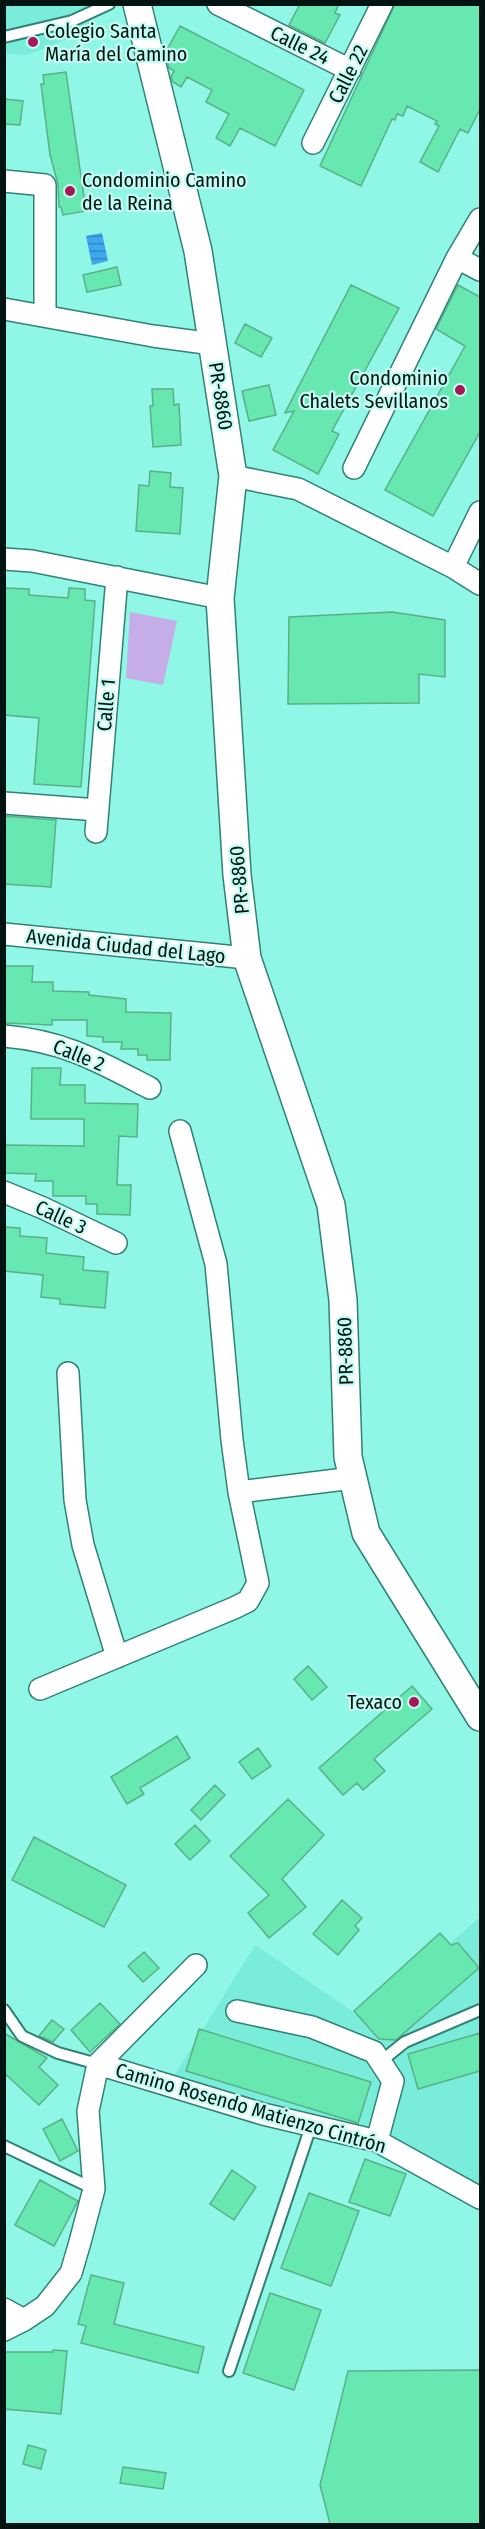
<svg xmlns="http://www.w3.org/2000/svg" width="485" height="2529" font-family="'Fira Sans Condensed',sans-serif">
<style>
.built{fill:#79ecda}
.grass{fill:#c5aee8}
.water{fill:url(#water-rules)}
.building{fill:#67e8b0;stroke:#5baf88;stroke-width:1.5}
.lines{fill:none;stroke-linecap:round;stroke-linejoin:round}
.service-casing{stroke:#318276;stroke-width:14}
.minor-casing{stroke:#318276;stroke-width:24}
.tertiary-casing{stroke:#318276;stroke-width:30}
.service{stroke:#fff;stroke-width:10}
.minor{stroke:#fff;stroke-width:21}
.tertiary{stroke:#fff;stroke-width:27}
.poi-dot{fill:#a71755;stroke:#c2fcf2;stroke-width:2}
.labels{text-anchor:middle;dominant-baseline:central;stroke-width:4.5;stroke-linejoin:round;paint-order:stroke}
.poi-label{font-size:20px;fill:#011411;stroke:#c2fcf2;text-anchor:start}
.street-label{font-size:20px;fill:#011411;stroke:#c2fcf2}
</style>
<defs>
<pattern id="water-rules" width="6" height="5" patternUnits="userSpaceOnUse" patternTransform="scale(1.5)"><rect width="6" height="5" fill="#3ea8ee"/><path d="M0 2.5h6" fill="none" stroke="#3288bf"/></pattern>
</defs>
<rect width="100%" height="100%" fill="#90f7e6"/>
<!-- built -->
<path class="built" d="M5 5H85L92 29 28 55 5 54Z
M480 1917V2187L392 2138 169 2084 255 1945 364 2019Z"/>
<!-- grass -->
<path class="grass" d="M130 612 177 621 163 685 126 678Z"/>
<!-- water -->
<path class="water" d="M102 233 108 261 92 265 86 236Z"/>
<!-- building -->
<path class="building" d="M300 4H339L335 13 340 15 325 43 289 25Z
M395 4H480V109L468 133 460 129 438 172 420 162 439 126 435 124 437 121 407 106 403 116 397 114 395 120 392 119 361 186 320 166Z
M180 26 304 90 275 146 240 128 230 146 216 138 229 114 206 102 212 90 187 77 181 87 173 82 171 77 174 71 169 68 165 53Z
M66 72 86 211 63 215 61 207H59L58 184 50 155 41 84H44L43 75Z
M4 99 23 101 20 125 4 124Z
M117 267 121 285 87 292 83 275Z
M351 285 399 308 332 431 339 434 318 474 273 450 294 411 285 413Z
M458 285 480 297V432L433 516 385 490 465 346 436 329Z
M245 324 272 338 261 357 235 343Z
M269 385 276 415 249 421 242 391Z
M152 389H173L174 405 179 404 181 445 153 447 150 406H153Z
M150 471 171 473 170 487 183 488 180 534 136 531 139 485 149 486Z
M4 588 29 589V595L68 598 69 588 85 589V600L95 601 81 787 34 784 39 718 4 715Z
M392 612 445 620V677L419 674V703L288 704 289 617Z
M4 816 56 820 51 887 4 884Z
M4 966H33L32 982H53V991L89 992V995L126 999V1012L171 1013 170 1060H147V1055H138V1049H121L122 1042H103V1037L87 1036V1020H52V1025L4 1023Z
M32 1068H61L60 1085H85V1103L138 1104 137 1137 119 1136 117 1185H131L130 1215 97 1214V1204H86V1196H53V1181H35L36 1174 4 1173V1145L84 1146V1119H31Z
M4 1227 20 1228V1236L47 1238 46 1253 84 1257 83 1270 108 1272 105 1308 60 1304V1299L41 1297 43 1275 4 1271Z
M308 1666 327 1687 312 1700 294 1679Z
M412 1686 432 1709 374 1759 385 1771 363 1790 357 1783 343 1795 319 1768Z
M177 1736 190 1758 140 1788 144 1794 127 1804 111 1777Z
M258 1748 271 1766 252 1779 239 1762Z
M215 1785 225 1795 201 1820 191 1810Z
M288 1799 324 1835 282 1879 306 1907 269 1938 248 1913 269 1895 230 1856Z
M195 1825 210 1841 190 1860 175 1844Z
M34 1837 126 1885 104 1927 12 1880Z
M342 1900 362 1918 355 1926 359 1930 338 1955 313 1934Z
M440 1933 451 1945 458 1943 479 1968 396 2040 379 2039 354 2011Z
M144 1952 159 1968 143 1982 128 1966Z
M100 2003 120 2024 90 2052 71 2030Z
M52 2020 64 2029 53 2042 39 2036Z
M199 2029 371 2082 358 2123 186 2071Z
M4 2033 47 2058 39 2067 58 2085 39 2105 4 2073Z
M480 2033V2071L418 2089 408 2054Z
M62 2119 78 2151 60 2161 43 2129Z
M365 2159 406 2174 390 2216 349 2202Z
M232 2170 256 2187 234 2220 210 2204Z
M40 2180 78 2201 54 2246 15 2225Z
M309 2193 359 2211 331 2286 281 2268Z
M91 2275 124 2283 114 2324 204 2347 198 2373 81 2343 86 2326 78 2324Z
M270 2293 321 2310 294 2390 243 2373Z
M53 2350 67 2351 61 2414 4 2409V2352H53Z
M480 2370V2524H330L320 2485 348 2371Z
M28 2445 46 2450 41 2469 23 2464Z
M123 2467 166 2473 163 2489 120 2483Z"/>
<g class="lines">
<defs>
<path id="service" d="M4 37 72 21 109 4
M4 2010 22 2036 58 2053 98 2064
M380 2062 405 2042 480 2010
M4 2146 94 2189
M229 2371 311 2126"/>
<path id="minor" d="M218 4 350 70
M313 143 382 4
M4 181 45 185V316
M457 258 480 270
M4 309 153 336 213 344
M354 468 457 258 480 219
M233 476 298 489 453 567 480 584
M4 559 32 561 220 598
M453 567 480 512
M4 803 98 810
M96 832 117 577
M4 934 247 958
M4 1036C64 1041 98 1061 150 1088
M4 1192 43 1208 116 1243
M68 1373 75 1500 83 1545 117 1657
M239 1492 353 1478
M40 1689 234 1608 248 1601 258 1583 239 1492 232 1440 216 1264 180 1131
M237 2011 312 2027 374 2052 393 2081 377 2141
M98 2064 263 2114 377 2141 480 2198
M98 2064 196 1965
M4 2309 24 2320 45 2306 71 2273 80 2242 94 2189 88 2111 98 2064
M4 2330 24 2320"/>
<path id="tertiary" d="M137 4 198 251 233 476 220 598 237 875 247 958 331 1205 343 1300 348 1457 366 1533 480 1717"/>
</defs>
<!-- service casing -->
<use href="#service" class="service-casing"/>
<!-- minor casing -->
<use href="#minor" class="minor-casing"/>
<!-- tertiary casing -->
<use href="#tertiary" class="tertiary-casing"/>
<!-- service -->
<use href="#service" class="service"/>
<!-- minor -->
<use href="#minor" class="minor"/>
<!-- tertiary -->
<use href="#tertiary" class="tertiary"/>
</g>
<!-- markers -->
<g class="poi-dot">
<circle cx="33" cy="42" r="6"/>
<circle cx="70" cy="191" r="6"/>
<circle cx="460" cy="390" r="6"/>
<circle cx="414" cy="1702" r="6"/>
</g>
<g class="labels">
<!-- poi labels -->
<g class="poi-label">
<text x="45" y="31">Colegio Santa<tspan x="45" dy="23">María del Camino</tspan></text>
<text x="82" y="180">Condominio Camino<tspan x="82" dy="23">de la Reina</tspan></text>
<text x="448" y="378" text-anchor="end">Condominio<tspan x="448" dy="23">Chalets Sevillanos</tspan></text>
<text x="402" y="1702" text-anchor="end">Texaco</text>
</g>
<!-- street labels -->
<g class="street-label">
<text transform="translate(300 45) rotate(26)">Calle 24</text>
<text transform="translate(348 74) rotate(-63)">Calle 22</text>
<text transform="translate(221 396) rotate(81)">PR-8860</text>
<text transform="translate(106 705) rotate(-85)">Calle 1</text>
<text transform="translate(239 880) rotate(-95)">PR-8860</text>
<text transform="translate(126 946) rotate(6)">Avenida Ciudad del Lago</text>
<text transform="translate(79 1055) rotate(22)">Calle 2</text>
<text transform="translate(61 1217) rotate(25)">Calle 3</text>
<text transform="translate(345 1351) rotate(-92)">PR-8860</text>
<text transform="translate(251 2108) rotate(16)">Camino Rosendo Matienzo Cintrón</text>
</g>
</g>
<!-- border -->
<rect width="485" height="2529" fill="none" stroke="#011411" stroke-width="12"/>
</svg>
